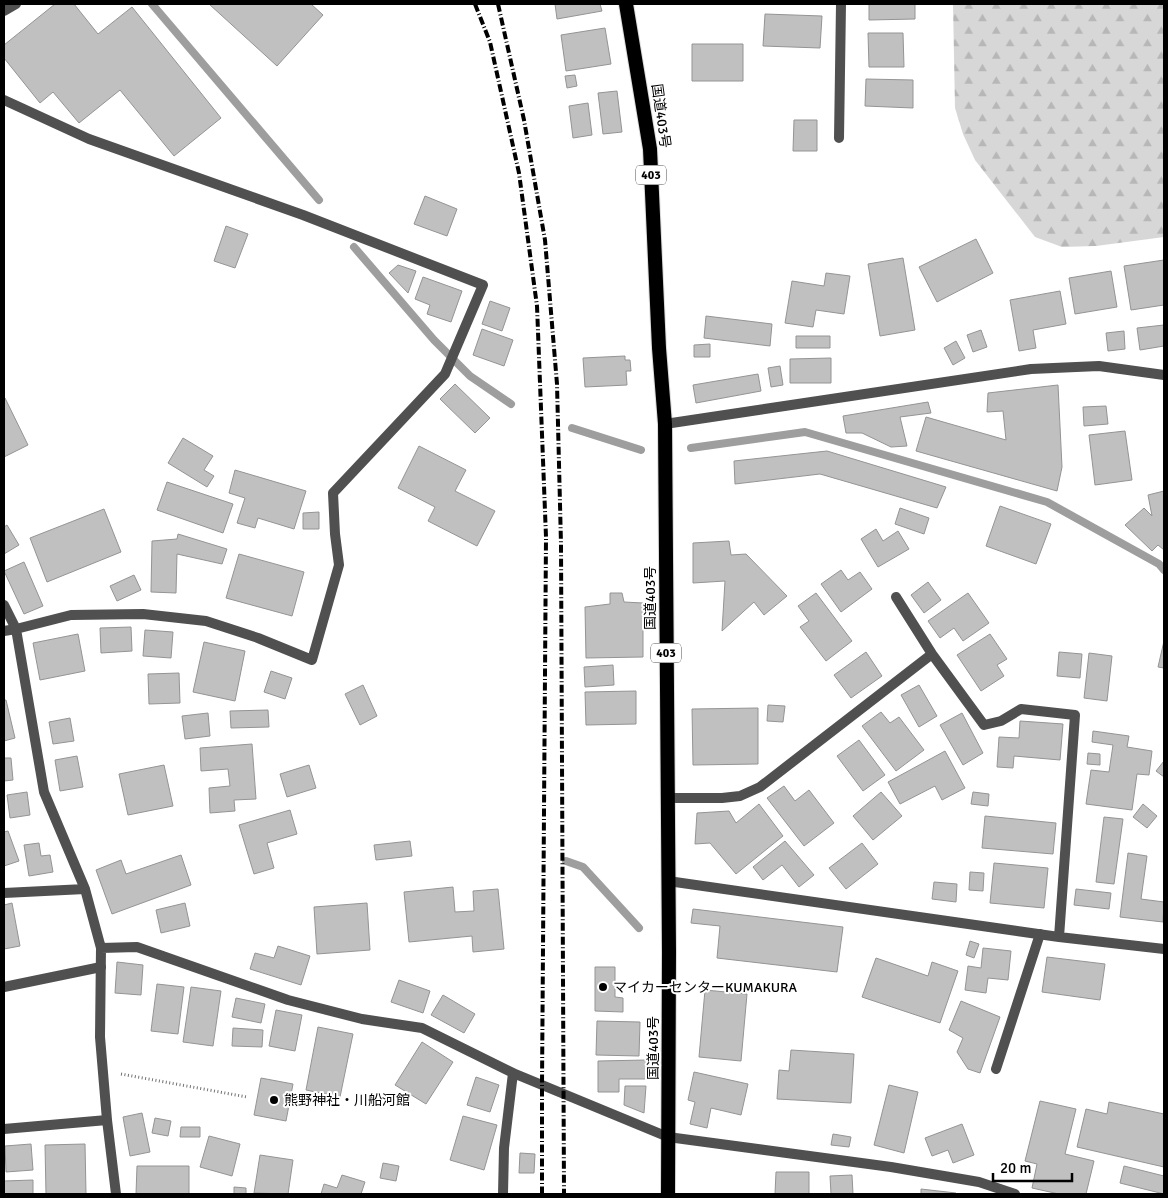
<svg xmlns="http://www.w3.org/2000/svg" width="1168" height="1198" font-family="Signika,'Noto Sans JP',sans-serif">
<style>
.forest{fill:url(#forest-firs)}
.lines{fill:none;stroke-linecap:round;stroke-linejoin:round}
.stream{stroke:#9e9e9e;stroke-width:8}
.building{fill:#c0c0c0;stroke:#949494}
.trunk-casing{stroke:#dbdbdb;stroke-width:16}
.path{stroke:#727272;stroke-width:3;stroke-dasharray:1 2.5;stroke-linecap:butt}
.service{stroke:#505050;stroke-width:10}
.minor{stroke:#505050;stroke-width:10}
.trunk{stroke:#000;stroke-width:14}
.rail{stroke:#000;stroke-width:4;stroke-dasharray:8 2.5 1 2.5;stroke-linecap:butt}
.poi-dot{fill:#000;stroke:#fff;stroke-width:2}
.labels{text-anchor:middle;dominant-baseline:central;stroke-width:4;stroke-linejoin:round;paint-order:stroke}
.shield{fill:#fff;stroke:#4c4c4c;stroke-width:1}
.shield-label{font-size:12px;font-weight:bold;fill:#000}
.street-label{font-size:14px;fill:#000;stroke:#fff}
.poi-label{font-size:14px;fill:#000;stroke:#fff;text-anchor:start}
</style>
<defs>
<pattern id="forest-firs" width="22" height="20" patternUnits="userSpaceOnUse" patternTransform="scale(1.25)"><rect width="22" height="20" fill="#d7d7d7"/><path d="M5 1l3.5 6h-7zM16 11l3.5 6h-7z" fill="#b7b7b7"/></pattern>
</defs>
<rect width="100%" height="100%" fill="#fff"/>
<!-- forest -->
<path class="forest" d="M953 4H1164V237L1096 246 1062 247 1035 237 975 160 963 134 955 108Z"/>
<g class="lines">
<!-- stream -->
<path class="stream" d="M152 4 319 200
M354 247 434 340 470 376 511 404
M572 428 641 450
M691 448 805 432 1047 502 1159 564 1164 570
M566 861 583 867 639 928"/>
</g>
<!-- building -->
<path class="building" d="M55 4H74L98 34 132 7 221 118 174 156 120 90 79 123 53 92 40 103 4 58V45Z
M209 4H311L323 15 277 66Z
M555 4H600L602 11 557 19Z
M869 4H915V19L869 20Z
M765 14 822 16 820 48 763 46Z
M605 28 611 64 566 71 561 35Z
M868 33H903L904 67H869Z
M692 44H743V81H692Z
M575 75 577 86 567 88 565 76Z
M866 79 913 80V108L865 106Z
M617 91 622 132 603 134 598 93Z
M588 103 592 135 573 138 569 106Z
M794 120H817V151H793Z
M425 196 457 209 447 236 414 224Z
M226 226 248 234 235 268 214 261Z
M976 239 993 273 937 302 919 267Z
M903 258 915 330 880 336 868 264Z
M1164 260V305L1131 310 1124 266Z
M398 265 416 271 408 293 389 273Z
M1111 271 1117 307 1075 314 1069 278Z
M826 273 850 276 844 314 816 310 813 327 785 323 792 281 824 286Z
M423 277 462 291 451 322 427 314 430 305 415 299Z
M1060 291 1066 324 1033 330 1036 348 1019 351 1010 300Z
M490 301 510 308 502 331 482 324Z
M706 316 772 324 770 346 704 338Z
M1164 325V346L1140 350 1137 328Z
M482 329 513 340 504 366 473 355Z
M981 330 987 347 973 352 967 335Z
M1124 331 1125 349 1108 351 1106 333Z
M796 336H830V348H796Z
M956 341 965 358 953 365 944 348Z
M710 344V357H694V345Z
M625 356V360H630L631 371H626L627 385 585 387 583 358Z
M831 358V383H790V359Z
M780 366 783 385 771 387 768 368Z
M758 374 761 391 696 403 693 385Z
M455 384 490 418 475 433 440 399Z
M1058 385 1062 467 1057 491 916 451 926 417 1006 440 1003 411 987 412 988 393Z
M4 398H5L28 445 4 457Z
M928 402 931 413 900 417 907 446 891 447 862 433H846L843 416Z
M1106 406 1108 424 1084 426 1083 407Z
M1125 431 1132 480 1095 485 1089 435Z
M183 438 213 456 204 470 214 476 207 487 168 463Z
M419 446 466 470 455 491 495 511 477 546 428 521 435 507 398 488Z
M827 451 946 487 937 508 820 474 735 484 734 461Z
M235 470 306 491 294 529 258 518 255 528 237 523 245 498 229 493Z
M167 482 233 504 223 533 157 510Z
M1164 491V550L1158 545 1152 551 1125 525 1144 508 1152 516 1148 495Z
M1000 506 1051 524 1036 564 986 546Z
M900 508 929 518 924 534 895 524Z
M104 509 121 552 47 582 30 538Z
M319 512V529H303V513Z
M7 525 19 545 4 554V527Z
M876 529 883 541 898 531 909 549 878 567 861 539Z
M178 534 227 549 222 564 177 554 176 593 151 592 152 541 177 539Z
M729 541 731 555 746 554 787 596 764 615 754 602 722 631 725 581 693 583V543Z
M239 554 304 572 292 616 226 598Z
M24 562 43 606 24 614 4 571Z
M841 570 848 580 860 572 872 589 841 612 821 584Z
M134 575 141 590 117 601 110 586Z
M928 582 941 600 924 613 911 595Z
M610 593H622L624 602 643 603V657L586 658 585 607 610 604Z
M816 593 852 641 826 661 800 627 809 621 798 606Z
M968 593 989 623 963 641 954 628 940 638 928 621Z
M131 627 132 651 101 653 100 628Z
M145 630 173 632 171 658 143 656Z
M78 634 85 671 40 680 33 643Z
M990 634 1007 659 997 665 1004 676 981 691 957 655Z
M1164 641V668L1158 667Z
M204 642 245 651 235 701 193 692Z
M866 652 882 676 851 698 834 675Z
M1059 652 1082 654 1080 678 1057 676Z
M1089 653 1112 656 1107 701 1084 698Z
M613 665 614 685 585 687 584 667Z
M271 671 292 678 285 699 264 692Z
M179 673 180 703 149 704 148 674Z
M363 685 377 716 360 725 345 694Z
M919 685 937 716 919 727 901 695Z
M636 691V724L586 725 585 692Z
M4 700H6L15 738 4 741Z
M768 705 785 706 783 722 767 721Z
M758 708V764L693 765 692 709Z
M268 710 269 727 231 728 230 711Z
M881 712 890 723 899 717 924 750 896 771 862 726Z
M208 713 210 736 185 739 182 716Z
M962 713 983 753 963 765 940 725Z
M70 718 74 741 53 744 49 722Z
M1020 721 1063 724 1060 760 1014 756 1013 768 997 767 999 737 1019 738Z
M1093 731 1129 736 1127 747 1152 751 1149 775 1137 774 1132 810 1086 804 1091 770 1109 772 1113 745 1092 742Z
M859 740 885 775 863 791 837 756Z
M252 744 256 799 234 800 235 811 210 813 209 788 230 786 228 769 201 771 200 748Z
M945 751 965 788 942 800 935 786 900 804 888 782Z
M1088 753 1100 754V765L1087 764Z
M77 756 83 787 60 791 55 760Z
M4 758H11L13 780 4 781Z
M1164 761V777L1156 771Z
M164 765 173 806 128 815 119 774Z
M309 765 316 788 287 797 280 774Z
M784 786 795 801 809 790 834 823 804 846 767 798Z
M27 792 30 815 10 818 7 795Z
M881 792 902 816 873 840 853 816Z
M973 792 989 794 988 806 971 804Z
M759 804 783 836 736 874 710 843 695 844 697 813 729 811 736 823Z
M1143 804 1157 816 1147 828 1133 817Z
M290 810 297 834 267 843 274 868 254 874 239 825Z
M985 816 1056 823 1053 854 982 848Z
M1104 817 1123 819 1114 884 1096 882Z
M8 831 19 861 4 866V832Z
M410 841 412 856 376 860 374 845Z
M785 841 814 875 799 887 782 865 763 880 753 867Z
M39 843 41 856 50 855 53 872 29 876 24 845Z
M862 843 878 864 846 889 829 868Z
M1128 853 1147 856 1141 899 1164 902 1163 922 1120 917Z
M181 855 191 885 112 914 96 870 121 860 126 874Z
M994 863 1048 868 1044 908 990 903Z
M970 872 984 873 983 891 969 890Z
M934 882 957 884 956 902 932 899Z
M453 887 455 912 474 911 473 891 498 889 504 949 473 952 472 936 409 942 404 892Z
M1076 889 1111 893 1109 909 1074 905Z
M12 903 20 946 4 949V905Z
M185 903 190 926 161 933 156 910Z
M367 903 370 950 317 954 314 907Z
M693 909 843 927 837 972 717 958 720 926 691 923Z
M970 941 979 944 974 958 966 955Z
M278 946 310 956 301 985 250 969 255 953 274 958Z
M983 948 1011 951 1008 980 988 978 986 993 965 990 968 966 981 968Z
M1047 957 1105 964 1100 1000 1042 992Z
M876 958 928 976 932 962 958 971 940 1023 862 997Z
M117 962 143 965 141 995 115 993Z
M595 967H615V997L623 998V1012L595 1011Z
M399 980 430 991 423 1013 391 1002Z
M157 984 184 987 178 1034 151 1031Z
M191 987 221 991 213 1046 183 1042Z
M705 990 747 994 741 1061 699 1057Z
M443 995 475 1014 464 1033 431 1015Z
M236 998 265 1004 261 1023 232 1017Z
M961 1001 1000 1017 980 1073 968 1069 957 1052 963 1038 949 1030Z
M276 1010 302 1015 295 1051 269 1046Z
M597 1021 640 1022 639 1056 596 1055Z
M318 1027 353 1034 340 1097 306 1090Z
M233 1028 263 1030 262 1047 232 1046Z
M422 1042 453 1062 426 1104 395 1085Z
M791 1050 854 1054 851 1103 777 1099 779 1070 789 1071Z
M646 1060V1079H619V1092H598V1061Z
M694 1072 748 1084 741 1115 711 1108 707 1128 690 1124 695 1102 688 1100Z
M476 1077 499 1085 490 1112 467 1105Z
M261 1078 293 1084 286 1121 254 1115Z
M889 1085 918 1092 904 1153 874 1145Z
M625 1086H646L644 1113 624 1105Z
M1040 1101 1076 1109 1065 1154 1094 1161 1086 1194H1059L1032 1188 1037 1164 1025 1161Z
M1109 1102 1164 1114V1167L1077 1147 1086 1109 1107 1114Z
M142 1113 150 1152 130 1156 123 1117Z
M463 1116 497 1125 484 1170 450 1160Z
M155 1118 171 1121 168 1136 152 1133Z
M962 1124 974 1155 953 1163 948 1150 932 1156 925 1138Z
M181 1127H200V1137H180Z
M833 1134 851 1137 849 1147 831 1145Z
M209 1136 240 1144 232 1176 200 1167Z
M31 1144 33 1170 6 1172 5 1146Z
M85 1144 86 1194H46L45 1145Z
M520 1153 535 1154 534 1173H519Z
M260 1155 293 1160 288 1194 254 1193Z
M383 1163 399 1166 396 1181 380 1178Z
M137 1166H189V1194H136Z
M1124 1166 1164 1176V1194L1120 1183Z
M776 1172H809V1194H775Z
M342 1175 365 1182 361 1194H321L324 1184 337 1188Z
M852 1175 853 1194H831L830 1176Z
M33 1180V1194H4V1181Z
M234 1187 246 1188V1194H234Z
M921 1189 956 1193V1194H921Z"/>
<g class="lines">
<defs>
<path id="trunk" d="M626 4 650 149 659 348 665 424 669 952 668 1194"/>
</defs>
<!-- trunk casing -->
<use href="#trunk" class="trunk-casing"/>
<!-- path -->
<path class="path" d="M121 1074 247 1097"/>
<!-- service -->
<path class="service" d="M4 631 16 629
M4 987 101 967
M996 1069 1040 934"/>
<!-- minor -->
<path class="minor" d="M4 11 16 4
M4 100 89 139 303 215 483 285 445 374 333 493 335 534 339 565 312 660 258 638 206 621 143 614 71 615 16 629
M839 138 841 4
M665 424 1031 369 1099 366 1164 375
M896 597 932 654 984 725 1001 721 1021 709 1075 715 1059 937
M4 605 16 629 44 792 85 889 101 948 100 1037 107 1120 116 1194
M668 798H722L740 796 760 787 932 654
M668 881 1059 937 1164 949
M4 893 85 889
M101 948 137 947 288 1000 362 1019 422 1028 513 1073 668 1137 891 1167 979 1182 1015 1194
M4 1129 107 1120
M503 1194 504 1148 513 1073"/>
<!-- trunk -->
<use href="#trunk" class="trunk"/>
<!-- rail -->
<path class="rail" d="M475 4 490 42 519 173 537 306 546 537 542 1085V1194
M498 4 524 120 545 240 557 384 561 544 564 1194"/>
</g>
<!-- markers -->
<g class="poi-dot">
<circle cx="603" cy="987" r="5"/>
<circle cx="274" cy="1100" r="5"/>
</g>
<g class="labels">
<!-- shield labels -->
<g class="shield">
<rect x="636" y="165.5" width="30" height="19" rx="4"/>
<rect x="651" y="643.5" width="30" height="19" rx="4"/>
</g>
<g class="shield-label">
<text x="651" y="175">403</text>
<text x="666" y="653">403</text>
</g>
<!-- street labels -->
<g class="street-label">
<text transform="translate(661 116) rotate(82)">国道403号</text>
<text transform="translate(650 598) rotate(-90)">国道403号</text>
<text transform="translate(653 1048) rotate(-90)">国道403号</text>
</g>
<!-- poi labels -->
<g class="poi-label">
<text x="613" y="987">マイカーセンターKUMAKURA</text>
<text x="284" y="1100">熊野神社・川船河館</text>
</g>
</g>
<!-- border -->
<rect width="1168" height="1198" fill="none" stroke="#000000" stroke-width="10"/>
<!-- scale -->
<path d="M993 1173v8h79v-8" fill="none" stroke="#000000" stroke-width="2.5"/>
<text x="1000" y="1173" font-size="15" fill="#000000" stroke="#ffffff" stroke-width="4" paint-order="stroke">20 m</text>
</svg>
